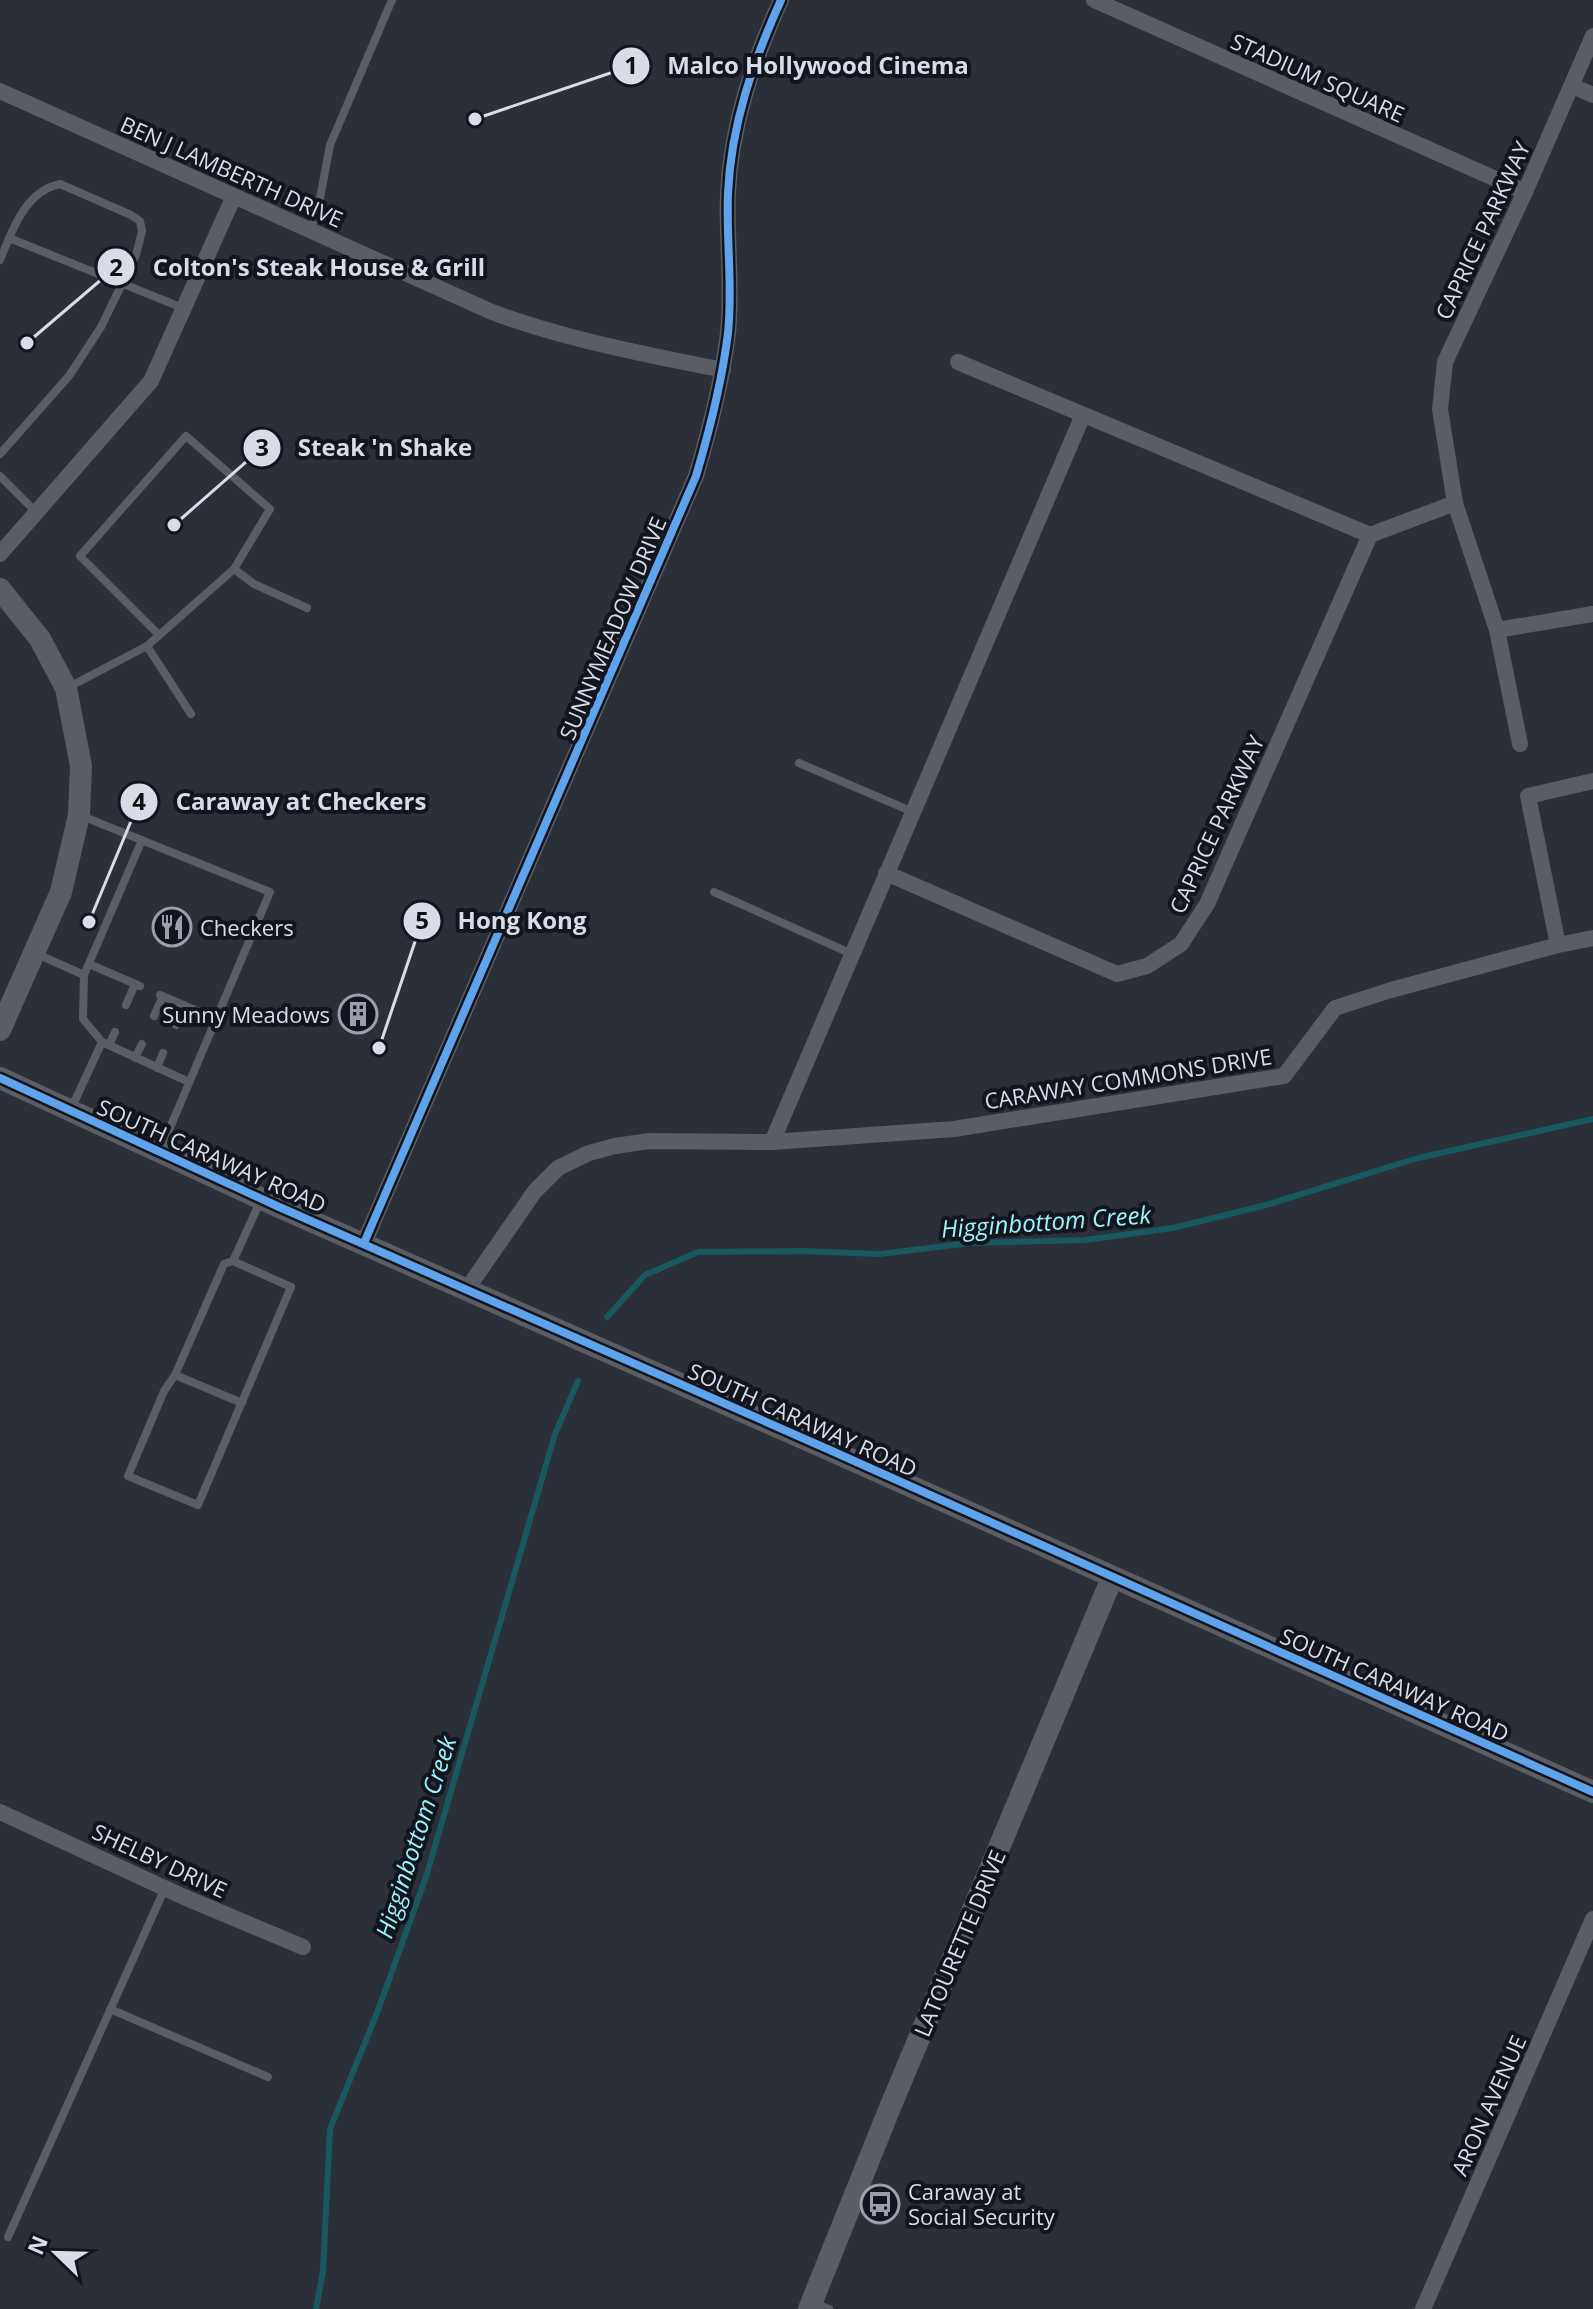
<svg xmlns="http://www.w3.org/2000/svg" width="1593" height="2309" font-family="'Open Sans',sans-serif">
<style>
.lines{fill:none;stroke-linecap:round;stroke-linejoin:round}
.stream{stroke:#19585e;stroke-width:6}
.lane{stroke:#5a5d63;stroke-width:8}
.street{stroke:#5a5d63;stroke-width:16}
.secondary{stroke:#5a5d63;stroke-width:22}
.cycleway-casing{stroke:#12151d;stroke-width:13}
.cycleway{stroke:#60a3ed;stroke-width:8}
.labels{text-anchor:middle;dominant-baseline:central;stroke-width:8;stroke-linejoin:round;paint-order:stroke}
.street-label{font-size:22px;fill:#d7dce7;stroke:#12151d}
.poi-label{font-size:22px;fill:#d7dce7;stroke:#12151d;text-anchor:start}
.water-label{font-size:24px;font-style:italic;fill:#97f6fe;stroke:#12151d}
.leader{fill:none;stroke:#d7dce7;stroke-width:3}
.callout-dot{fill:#d7dce7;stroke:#12151d;stroke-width:3}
.mark-label{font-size:24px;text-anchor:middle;font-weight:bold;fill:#111}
.callout-label{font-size:24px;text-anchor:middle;font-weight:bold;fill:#d7dce7;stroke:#12151d;stroke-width:8;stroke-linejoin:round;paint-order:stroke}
</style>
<rect width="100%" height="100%" fill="#2b2f38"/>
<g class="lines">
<!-- stream -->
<path class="stream" d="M607 1317 645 1275 698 1252 802 1251 880 1254 970 1243 1085 1240 1173 1228 1266 1205 1418 1158 1593 1119
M316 2309 323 2271 330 2129 377 2013 426 1877 555 1434 578 1381"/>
<!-- lane -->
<path class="lane" d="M310 230 317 214 330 145 392 0
M9 238 183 308
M0 260C12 231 25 191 60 184L131 215 140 221 142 231 136 255 101 327 69 376 0 454
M0 476 36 512
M234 569 254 584 307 608
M147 646 191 714
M67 688 147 646 234 569 270 509 186 436 80 556 159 635
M799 763 913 812
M82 816 270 892 161 1149
M714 892 852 954
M37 954 84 975
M89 964 140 986
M160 995 216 1019
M126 1005 135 984
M154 1016 163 996
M176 1025 185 1006
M102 1042 83 1019 84 975 142 840
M109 1045 115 1032
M135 1058 142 1044
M157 1068 163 1053
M72 1107 102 1042 189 1082
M233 1261 224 1264 175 1375 164 1391 128 1476 198 1505 291 1287 233 1261 261 1200
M175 1375 242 1403
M110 2009 268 2077
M8 2237 165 1888
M813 2303 829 2309"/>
<!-- street -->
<path class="street" d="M1094 0 1525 192
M1572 86 1593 95
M0 91 492 312C567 340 645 354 723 370
M958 362 1370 535
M0 554 151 381 234 196
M1497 630 1593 614
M1520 744 1497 630 1455 503 1440 409 1445 362 1525 192 1593 36
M886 873 1117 974 1147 966 1181 944 1207 904 1370 535 1455 503
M1558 945 1528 796 1593 781
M772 1142 1083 415
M364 1243 696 476C710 429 722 382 728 333 733 287 726 240 728 193 731 125 753 62 781 0
M467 1289 535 1191 558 1168 589 1153 615 1146 649 1141 772 1142 954 1129 1284 1076 1335 1008 1391 990 1558 945 1593 938
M0 1812 184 1897 303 1947
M1423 2309 1593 1919"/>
<!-- secondary -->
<path class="secondary" d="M0 589 40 639 66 688 81 766 79 815 61 892 0 1030
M0 1078 277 1206 832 1451 1593 1792
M809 2309 889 2110 1112 1578"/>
<defs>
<path id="cycleway" d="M0 1078 277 1206 832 1451 1593 1792
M364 1243 696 476C710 429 722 382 728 333 733 287 726 240 728 193 731 125 753 62 781 0"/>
</defs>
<!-- cycleway casing -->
<use href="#cycleway" class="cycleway-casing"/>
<!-- cycleway -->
<use href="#cycleway" class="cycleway"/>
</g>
<!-- icons -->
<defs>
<symbol id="restaurant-ring" viewBox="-11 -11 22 22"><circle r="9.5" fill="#12151d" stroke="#9b9faa" stroke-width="1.5"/><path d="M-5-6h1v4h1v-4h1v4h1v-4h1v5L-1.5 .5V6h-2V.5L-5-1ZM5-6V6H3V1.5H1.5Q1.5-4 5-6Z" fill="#9b9faa"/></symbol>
<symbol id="building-ring" viewBox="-11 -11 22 22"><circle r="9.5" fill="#12151d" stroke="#9b9faa" stroke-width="1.5"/><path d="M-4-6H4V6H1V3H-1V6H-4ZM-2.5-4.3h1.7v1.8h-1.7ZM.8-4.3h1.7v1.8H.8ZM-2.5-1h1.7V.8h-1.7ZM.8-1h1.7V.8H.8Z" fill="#9b9faa"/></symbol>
<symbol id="bus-ring" viewBox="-11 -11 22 22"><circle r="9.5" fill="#12151d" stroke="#9b9faa" stroke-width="1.5"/><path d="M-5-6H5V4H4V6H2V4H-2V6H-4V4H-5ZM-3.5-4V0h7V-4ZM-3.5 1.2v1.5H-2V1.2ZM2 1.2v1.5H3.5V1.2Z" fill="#9b9faa"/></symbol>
</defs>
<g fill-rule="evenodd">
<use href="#restaurant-ring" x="150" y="905" width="44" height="44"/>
<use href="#building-ring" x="336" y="992" width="44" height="44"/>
<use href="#bus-ring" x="858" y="2182" width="44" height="44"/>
</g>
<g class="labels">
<!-- street labels -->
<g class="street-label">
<text transform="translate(1318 77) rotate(24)">STADIUM SQUARE</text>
<text transform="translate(232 171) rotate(24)">BEN J LAMBERTH DRIVE</text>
<text transform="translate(1482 230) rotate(-65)">CAPRICE PARKWAY</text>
<text transform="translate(612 628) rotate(-67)">SUNNYMEADOW DRIVE</text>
<text transform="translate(1216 824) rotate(-65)">CAPRICE PARKWAY</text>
<text transform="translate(1128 1078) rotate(-9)">CARAWAY COMMONS DRIVE</text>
<text transform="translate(212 1155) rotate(24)">SOUTH CARAWAY ROAD</text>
<text transform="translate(803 1419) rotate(24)">SOUTH CARAWAY ROAD</text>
<text transform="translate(1395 1684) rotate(24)">SOUTH CARAWAY ROAD</text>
<text transform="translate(160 1860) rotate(25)">SHELBY DRIVE</text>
<text transform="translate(959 1943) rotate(-67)">LATOURETTE DRIVE</text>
<text transform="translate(1488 2105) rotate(-66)">ARON AVENUE</text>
</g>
<!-- poi labels -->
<g class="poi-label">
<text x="200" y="927">Checkers</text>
<text x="330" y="1014" text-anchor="end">Sunny Meadows</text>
<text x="908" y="2191">Caraway at<tspan x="908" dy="25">Social Security</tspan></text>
</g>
<!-- water labels -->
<g class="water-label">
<text transform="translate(1046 1221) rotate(-4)">Higginbottom Creek</text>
<text transform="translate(415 1837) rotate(-72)">Higginbottom Creek</text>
</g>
</g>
<!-- callouts -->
<path class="leader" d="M475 119L631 66M27 343L116 267M174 525L262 448M89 922L139 802M379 1048L422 921"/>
<g class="callout-dot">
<circle cx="475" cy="119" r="8"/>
<circle cx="27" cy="343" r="8"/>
<circle cx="174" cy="525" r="8"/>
<circle cx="89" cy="922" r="8"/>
<circle cx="379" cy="1048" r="8"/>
<circle cx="631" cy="66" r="20"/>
<circle cx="116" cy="267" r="20"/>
<circle cx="262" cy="448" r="20"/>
<circle cx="139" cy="802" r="20"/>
<circle cx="422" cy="921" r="20"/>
</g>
<g class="mark-label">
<text x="631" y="74">1</text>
<text x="116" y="276">2</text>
<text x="262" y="456">3</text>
<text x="139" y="810">4</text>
<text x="422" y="929">5</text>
</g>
<g class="callout-label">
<text x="818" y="74">Malco Hollywood Cinema</text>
<text x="319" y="276">Colton's Steak House &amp; Grill</text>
<text x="385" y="456">Steak 'n Shake</text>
<text x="301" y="810">Caraway at Checkers</text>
<text x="522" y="929">Hong Kong</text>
</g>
<!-- north arrow -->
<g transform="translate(56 2253) rotate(293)" stroke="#12151d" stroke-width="6" paint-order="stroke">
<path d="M0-6L14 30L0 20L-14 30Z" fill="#d7dce7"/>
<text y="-12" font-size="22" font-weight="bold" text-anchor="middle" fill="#d7dce7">N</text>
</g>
</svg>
